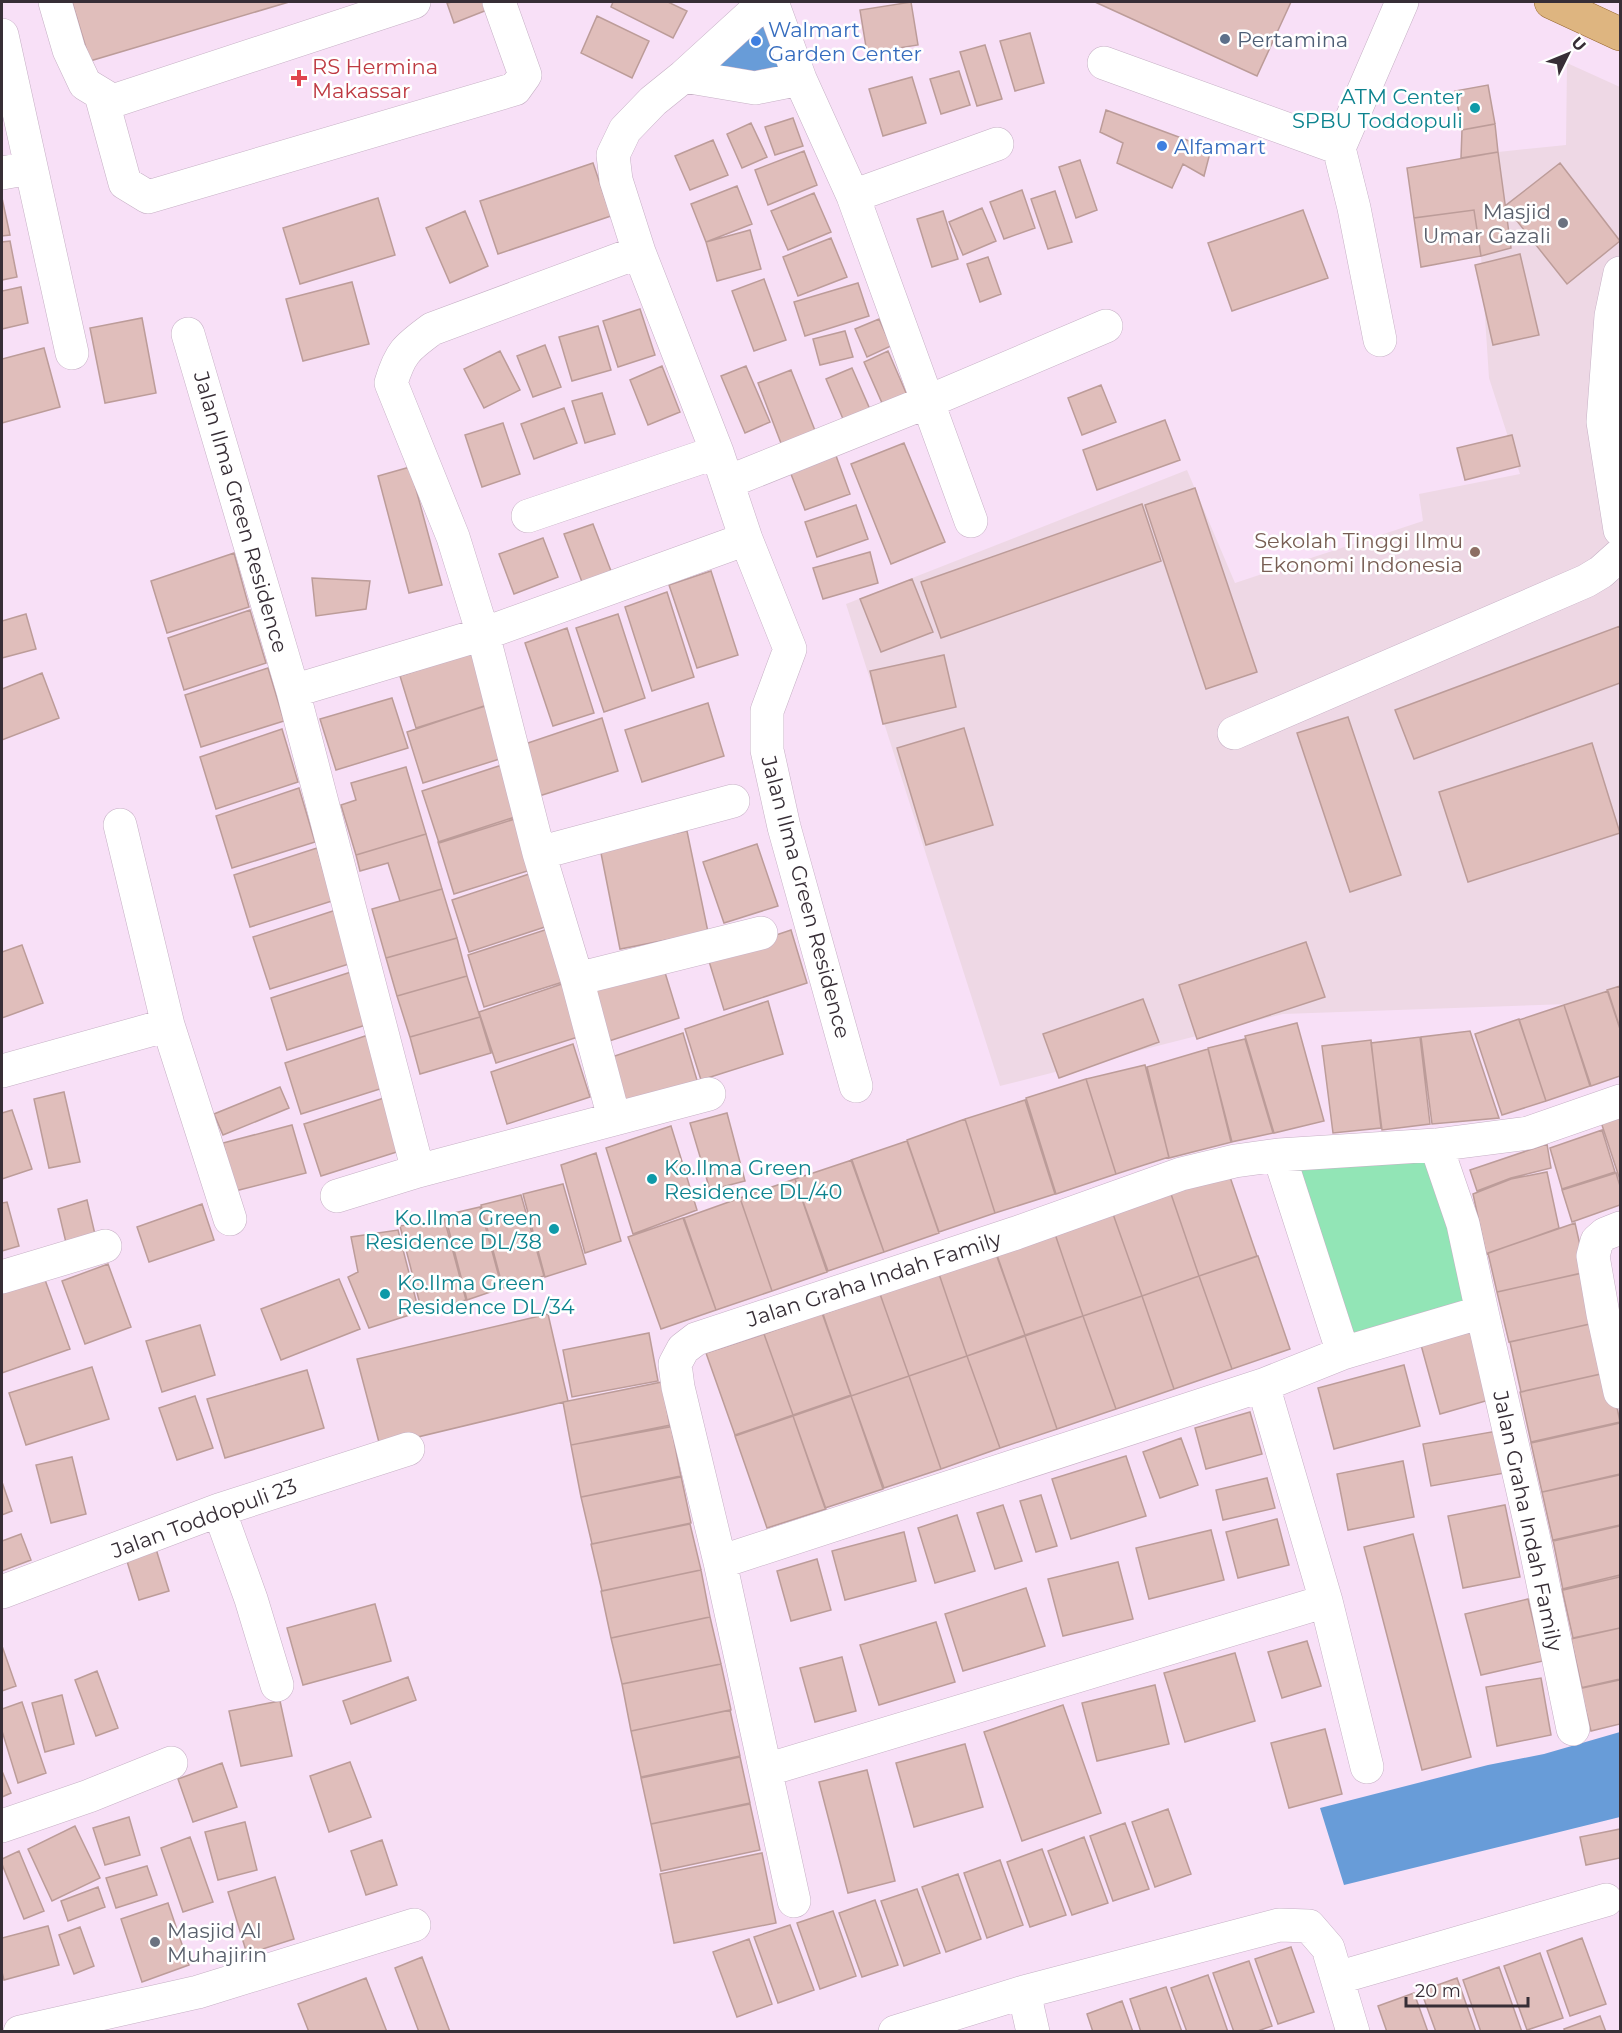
<svg xmlns="http://www.w3.org/2000/svg" width="1622" height="2033" font-family="Montserrat,sans-serif">
<style>
.industrial{fill:#eed8e5}
.green{fill:#92e5b6}
.water{fill:#689cd8}
.building{fill:#e0bebb;stroke:#bc9c99;stroke-width:1.5}
.lines{fill:none;stroke-linecap:round;stroke-linejoin:round}
.minor-casing{stroke:#c6b0c5;stroke-width:34}
.major-casing{stroke:#95662f;stroke-width:34}
.minor{stroke:#fff;stroke-width:33}
.major{stroke:#deb580;stroke-width:33}
.service-dot{fill:#5c6f8a;stroke:#fff;stroke-width:2}
.shop-dot{fill:#3f7fe0;stroke:#fff;stroke-width:2}
.health-dot{fill:#e0444e;stroke:#fff;stroke-width:2}
.culture-dot{fill:#0f9aa8;stroke:#fff;stroke-width:2}
.worship-dot{fill:#6b7280;stroke:#fff;stroke-width:2}
.education-dot{fill:#8d6e63;stroke:#fff;stroke-width:2}
.labels{text-anchor:middle;dominant-baseline:central;stroke-width:5;stroke-linejoin:round;paint-order:stroke}
.shop-label{font-size:21px;fill:#366cbe;stroke:#fff;text-anchor:start}
.service-label{font-size:21px;fill:#4e5e75;stroke:#fff;text-anchor:start}
.health-label{font-size:21px;fill:#be3a42;stroke:#fff;text-anchor:start}
.culture-label{font-size:21px;fill:#0d838f;stroke:#fff;text-anchor:end}
.worship-label{font-size:21px;fill:#5b616d;stroke:#fff;text-anchor:end}
.street-label{font-size:21px;fill:#372e36;stroke:#fff}
.education-label{font-size:21px;fill:#785e54;stroke:#fff;text-anchor:end}
</style>
<rect width="100%" height="100%" fill="#f8e0f7"/>
<!-- industrial -->
<path class="industrial" d="M1567 63 1620 87V986L1569 1004 1283 1014 1000 1086 846 604 1187 470 1235 583 1423 521 1419 494 1520 474 1489 378 1481 256 1511 247 1498 152 1566 145Z"/>
<!-- green -->
<path class="green" d="M1436 1145 1482 1312 1343 1352 1279 1155Z"/>
<!-- water -->
<path class="water" d="M766 11 789 73 703 71Z
M1620 1732V1817L1344 1885 1320 1808 1488 1765 1544 1754Z"/>
<!-- building -->
<path class="building" d="M72 2H289L90 61Z
M452 2H484L487 10 454 23 447 3Z
M613 2H668L687 11 673 38 611 7Z
M911 2 918 45 867 53 860 10Z
M1095 2H1291L1257 76Z
M597 16 649 41 632 78 581 53Z
M1030 33 1044 83 1015 91 1000 41Z
M985 45 1002 99 977 106 960 52Z
M959 71 970 105 941 114 930 79Z
M912 77 926 123 883 136 869 89Z
M1488 85 1495 124 1462 130 1455 91Z
M1106 110 1211 149 1204 176 1183 164 1172 188 1117 163 1123 143 1100 132Z
M793 118 803 146 775 155 765 127Z
M751 123 767 157 742 168 727 134Z
M1495 124 1498 152 1461 158 1462 130Z
M713 140 728 175 690 190 675 156Z
M804 151 817 185 768 205 755 170Z
M1498 152 1511 248 1481 256 1474 210 1414 218 1407 168Z
M1080 160 1097 210 1076 218 1059 167Z
M593 163 611 216 498 254 480 201Z
M1560 163 1620 241 1567 284 1505 206Z
M737 186 752 224 706 242 691 204Z
M1022 190 1035 228 1004 239 990 202Z
M1055 191 1072 242 1048 249 1031 199Z
M814 193 831 232 788 250 771 211Z
M2 198 10 235 2 236Z
M378 198 395 255 300 284 283 228Z
M982 208 996 241 963 255 949 222Z
M1303 210 1328 278 1232 311 1208 243Z
M1474 210 1481 256 1421 267 1414 218Z
M465 211 488 266 450 283 426 228Z
M943 211 958 259 932 267 917 219Z
M750 230 761 269 717 281 706 242Z
M831 238 847 277 798 296 783 257Z
M10 241 17 277 2 280V242Z
M1520 254 1539 335 1493 345 1475 265Z
M988 257 1001 294 980 302 967 264Z
M764 279 786 340 754 351 732 291Z
M352 282 369 344 303 361 286 299Z
M858 283 869 316 805 336 794 302Z
M21 287 28 323 2 329V291Z
M640 309 655 355 618 367 603 321Z
M142 318 156 393 105 403 90 328Z
M879 319 891 346 867 357 855 329Z
M598 326 611 370 572 381 559 337Z
M845 331 853 357 820 365 813 339Z
M545 345 561 387 533 397 517 356Z
M44 348 60 407 2 423V359Z
M500 351 520 390 484 408 464 369Z
M888 351 910 402 886 412 864 362Z
M662 366 680 412 648 425 630 380Z
M746 366 770 422 745 433 721 376Z
M852 368 872 414 846 426 826 379Z
M791 370 818 438 784 451 758 383Z
M1101 385 1116 422 1082 435 1068 398Z
M602 393 615 434 585 443 572 401Z
M564 408 577 443 534 459 521 424Z
M1165 420 1180 460 1097 490 1083 450Z
M503 423 520 474 482 487 465 435Z
M1512 435 1520 466 1465 480 1457 448Z
M904 443 945 542 891 564 851 464Z
M835 453 850 494 805 510 789 469Z
M410 467 442 585 409 593 378 476Z
M1195 488 1257 672 1206 689 1145 505Z
M1142 504 1161 561 941 638 921 582Z
M856 505 868 539 817 557 805 522Z
M593 524 611 571 582 582 564 534Z
M543 538 558 577 514 594 499 554Z
M870 552 878 583 823 599 813 568Z
M234 553 249 607 167 633 151 581Z
M711 571 738 655 697 668 669 585Z
M312 578 370 581 366 609 316 616Z
M912 579 933 632 881 652 860 599Z
M667 592 694 677 652 691 625 607Z
M250 610 266 663 184 690 168 638Z
M26 614 36 649 2 658V621Z
M618 614 645 698 604 712 576 628Z
M1620 626V683L1414 759 1395 710Z
M567 628 594 713 553 726 525 643Z
M483 648 498 702 416 728 400 676Z
M944 655 956 707 883 724 870 671Z
M268 668 284 721 201 747 185 695Z
M42 673 59 718 2 740V689Z
M392 698 408 748 336 770 320 719Z
M708 703 724 756 642 782 625 730Z
M490 704 506 757 423 783 407 732Z
M1348 717 1401 875 1350 892 1297 733Z
M602 718 618 771 536 797 519 746Z
M964 728 993 825 926 845 897 748Z
M282 729 298 782 216 809 200 757Z
M1592 743 1620 833 1468 882 1439 792Z
M505 764 521 817 439 843 422 791Z
M406 767 426 834 356 855 341 805 356 800 351 783Z
M299 788 315 842 232 868 216 816Z
M521 815 537 868 454 894 438 842Z
M687 831 708 932 620 949 600 848Z
M426 834 442 889 400 901 388 863 360 871 356 855Z
M757 844 778 906 724 923 703 862Z
M317 848 332 901 250 927 234 875Z
M535 872 551 925 469 952 452 900Z
M442 889 457 938 386 958 372 909Z
M336 910 352 963 270 989 253 937Z
M551 928 566 981 484 1007 468 955Z
M791 930 807 983 724 1010 708 958Z
M457 938 467 976 397 996 386 958Z
M1306 942 1325 997 1197 1039 1179 985Z
M22 945 43 1003 2 1018V952Z
M663 966 679 1018 597 1045 580 993Z
M354 971 369 1024 287 1050 271 998Z
M467 976 480 1017 410 1037 397 996Z
M562 984 578 1037 496 1063 479 1012Z
M1620 986V1029L1607 990Z
M1608 991 1620 1028V1076L1591 1086 1564 1005Z
M1143 999 1159 1042 1059 1078 1043 1034Z
M768 1001 783 1054 701 1080 685 1029Z
M1564 1005 1590 1086 1546 1101 1519 1020Z
M480 1017 491 1053 420 1074 410 1037Z
M1519 1019 1546 1101 1502 1115 1475 1034Z
M1297 1023 1324 1121 1274 1133 1245 1036Z
M1470 1031 1499 1118 1432 1124 1421 1037Z
M683 1033 699 1087 617 1113 600 1061Z
M368 1035 383 1088 301 1114 285 1063Z
M1420 1037 1430 1124 1382 1130 1371 1043Z
M1245 1039 1273 1133 1231 1142 1208 1048Z
M1371 1040 1381 1128 1333 1133 1322 1046Z
M573 1044 590 1097 507 1124 491 1072Z
M1208 1049 1232 1142 1169 1158 1147 1067Z
M1145 1065 1169 1157 1116 1174 1086 1079Z
M1086 1079 1116 1174 1056 1194 1026 1098Z
M280 1087 289 1108 223 1135 214 1114Z
M64 1092 80 1162 49 1168 34 1099Z
M387 1097 403 1150 321 1176 304 1124Z
M1025 1100 1055 1194 995 1213 965 1119Z
M12 1110 32 1169 2 1179V1113Z
M727 1113 745 1181 710 1190 690 1123Z
M1620 1116V1180L1601 1122Z
M965 1119 995 1213 939 1232 907 1140Z
M292 1125 306 1173 235 1191 223 1143Z
M671 1126 697 1210 633 1234 606 1148Z
M1602 1130 1615 1172 1562 1189 1550 1148Z
M907 1141 939 1233 884 1252 851 1160Z
M1547 1144 1551 1168 1511 1178 1477 1191 1470 1170Z
M596 1153 621 1241 585 1253 561 1165Z
M852 1160 884 1252 828 1271 795 1179Z
M1547 1172 1559 1228 1486 1254 1473 1194 1511 1179Z
M1616 1173 1620 1186V1205L1572 1222 1562 1190Z
M1229 1174 1257 1256 1199 1276 1171 1194Z
M795 1179 827 1272 772 1291 740 1198Z
M563 1184 586 1264 545 1277 523 1194Z
M1171 1194 1199 1276 1142 1296 1113 1214Z
M521 1195 544 1276 503 1288 481 1205Z
M740 1198 772 1291 716 1310 684 1218Z
M87 1200 97 1243 68 1251 58 1209Z
M7 1202 19 1246 2 1251V1203Z
M202 1204 214 1240 149 1262 137 1227Z
M480 1207 502 1288 467 1300 445 1215Z
M1113 1214 1142 1296 1083 1316 1055 1234Z
M444 1218 466 1300 422 1312 400 1226Z
M683 1218 716 1310 661 1329 628 1237Z
M1575 1223 1586 1272 1497 1292 1488 1253Z
M398 1230 419 1312 369 1328 348 1277 358 1272 351 1237Z
M1055 1234 1083 1316 1025 1335 997 1255Z
M996 1254 1025 1335 967 1356 939 1274Z
M1258 1256 1290 1349 1232 1369 1199 1276Z
M108 1264 131 1327 85 1344 62 1281Z
M1587 1272 1599 1322 1509 1342 1497 1292Z
M939 1274 967 1356 909 1376 880 1294Z
M1199 1276 1232 1369 1174 1389 1142 1296Z
M44 1277 70 1349 2 1373V1292Z
M339 1279 360 1329 281 1360 261 1309Z
M880 1294 909 1376 851 1396 823 1314Z
M1142 1296 1174 1389 1116 1409 1083 1316Z
M822 1313 851 1395 793 1415 764 1334Z
M548 1314 568 1401 380 1446 357 1359Z
M1083 1316 1116 1409 1057 1429 1025 1336Z
M1599 1322 1610 1372 1521 1392 1510 1342Z
M200 1325 215 1375 162 1392 146 1341Z
M1470 1332 1489 1400 1440 1414 1421 1345Z
M649 1333 658 1381 572 1397 563 1350Z
M764 1334 793 1415 735 1435 706 1353Z
M1025 1336 1057 1429 1000 1448 967 1356Z
M967 1356 1000 1448 941 1469 909 1376Z
M1404 1365 1420 1426 1334 1449 1318 1388Z
M92 1367 109 1419 26 1445 9 1393Z
M307 1370 324 1428 225 1458 207 1399Z
M1610 1372 1620 1422 1531 1442 1520 1392Z
M909 1376 941 1469 884 1488 851 1396Z
M662 1382 670 1427 571 1445 563 1402Z
M195 1396 213 1448 177 1460 159 1408Z
M851 1396 883 1489 825 1508 793 1416Z
M1250 1412 1262 1454 1206 1469 1195 1428Z
M793 1416 826 1509 767 1528 735 1436Z
M1620 1423V1475L1542 1492 1531 1443Z
M671 1425 681 1477 581 1497 571 1445Z
M1497 1431 1505 1473 1431 1486 1423 1444Z
M1181 1438 1198 1485 1160 1498 1143 1452Z
M1126 1456 1146 1516 1071 1539 1052 1479Z
M72 1457 86 1514 51 1523 36 1465Z
M1403 1461 1414 1517 1348 1530 1337 1474Z
M1620 1474V1526L1553 1541 1542 1492Z
M681 1476 691 1523 592 1544 581 1497Z
M1267 1478 1275 1508 1223 1520 1216 1490Z
M2 1482 12 1511 2 1515Z
M1041 1495 1057 1546 1036 1552 1020 1501Z
M1003 1505 1022 1561 995 1569 977 1513Z
M1505 1505 1520 1577 1463 1588 1448 1516Z
M957 1515 975 1571 935 1583 918 1528Z
M1277 1519 1289 1565 1238 1578 1226 1532Z
M690 1524 701 1570 602 1591 591 1544Z
M1620 1525V1577L1563 1590 1553 1540Z
M1211 1530 1224 1580 1149 1599 1136 1548Z
M904 1532 916 1581 845 1600 832 1551Z
M21 1534 31 1560 2 1571V1541Z
M1413 1534 1471 1757 1422 1770 1364 1547Z
M156 1549 169 1591 139 1600 126 1558Z
M817 1559 831 1610 791 1621 777 1571Z
M1118 1562 1133 1619 1063 1636 1048 1579Z
M701 1570 710 1617 611 1638 601 1591Z
M1620 1575V1628L1573 1638 1562 1589Z
M1026 1588 1045 1646 963 1671 945 1614Z
M1528 1599 1543 1661 1481 1675 1465 1614Z
M375 1604 391 1661 303 1685 287 1628Z
M710 1617 721 1664 622 1684 611 1638Z
M936 1622 955 1682 879 1705 860 1645Z
M1620 1628V1680L1582 1688 1571 1639Z
M1307 1641 1321 1686 1282 1698 1268 1652Z
M2 1646 16 1686 2 1691Z
M1235 1653 1255 1721 1185 1742 1164 1673Z
M842 1657 856 1711 815 1722 800 1668Z
M721 1664 731 1710 631 1731 622 1684Z
M97 1671 118 1728 96 1736 75 1680Z
M408 1677 416 1700 351 1724 343 1701Z
M1541 1678 1551 1735 1497 1746 1486 1687Z
M1620 1679V1724L1591 1731 1580 1688Z
M1155 1685 1169 1744 1097 1761 1082 1703Z
M62 1695 74 1744 45 1752 32 1703Z
M280 1701 292 1756 241 1766 229 1711Z
M22 1702 46 1773 18 1783 2 1731V1709Z
M1063 1705 1101 1813 1022 1841 984 1732Z
M730 1710 740 1756 641 1777 631 1731Z
M1325 1729 1342 1794 1289 1808 1271 1743Z
M965 1744 983 1807 914 1827 896 1763Z
M740 1757 750 1803 651 1824 641 1778Z
M350 1762 371 1817 329 1832 310 1776Z
M222 1763 237 1807 193 1822 178 1779Z
M867 1770 895 1881 848 1893 819 1782Z
M2 1771 11 1793 2 1797Z
M750 1804 760 1850 661 1871 651 1824Z
M1168 1809 1191 1874 1155 1887 1132 1822Z
M129 1817 140 1855 105 1865 93 1828Z
M245 1822 257 1870 218 1880 205 1832Z
M1125 1823 1149 1889 1113 1901 1090 1836Z
M75 1826 100 1878 52 1901 28 1849Z
M1620 1829V1858L1586 1865 1580 1837Z
M190 1837 213 1902 183 1912 161 1848Z
M1084 1837 1108 1903 1072 1915 1048 1851Z
M382 1840 397 1885 366 1895 351 1851Z
M1042 1849 1066 1915 1030 1927 1007 1862Z
M19 1851 44 1911 24 1919 2 1864V1859Z
M762 1853 776 1923 674 1943 660 1874Z
M1000 1860 1023 1925 987 1938 964 1873Z
M147 1866 157 1895 116 1908 106 1878Z
M958 1874 981 1939 946 1952 922 1887Z
M275 1877 294 1939 247 1954 228 1892Z
M98 1887 105 1907 68 1921 61 1901Z
M917 1889 940 1953 904 1966 881 1901Z
M875 1900 898 1965 862 1977 839 1913Z
M168 1903 189 1965 142 1982 121 1919Z
M833 1911 856 1976 820 1989 797 1923Z
M790 1925 814 1990 778 2003 754 1937Z
M48 1926 59 1965 4 1980 2 1972V1938Z
M80 1927 94 1966 74 1974 59 1935Z
M1582 1938 1606 2004 1570 2016 1547 1951Z
M749 1939 772 2004 737 2017 713 1952Z
M1291 1947 1314 2012 1278 2024 1255 1959Z
M1540 1953 1563 2018 1527 2030 1504 1966Z
M422 1957 450 2032H419L395 1968Z
M1249 1961 1272 2026 1255 2032H1234L1213 1973Z
M1499 1967 1522 2032H1481L1463 1980Z
M1208 1975 1228 2032H1187L1171 1988Z
M366 1978 387 2032H309L298 2004Z
M1457 1978 1476 2032H1436L1421 1991Z
M1166 1987 1182 2032H1141L1130 1999Z
M1414 1993 1428 2032H1387L1378 2006Z
M1122 2001 1133 2032H1093L1087 2014Z
M1600 2016 1606 2032H1565L1564 2029Z"/>
<g class="lines">
<defs>
<path id="minor" d="M55 2 69 50 85 84 113 101 414 2
M765 2 684 76 653 101 625 130 613 155 616 180 639 252 717 452 746 539 790 649 767 711V750L784 827 856 1086
M772 2 800 79 853 196 997 144
M2 35 72 353
M1104 63 1339 148
M684 76 755 88 800 79
M101 95 125 183 148 197 515 89 525 75 499 2
M2 173 30 168
M853 196 971 521
M1620 273 1611 316 1603 422 1620 530
M188 334 293 691 418 1171
M1380 340 1354 208 1339 148 1402 2
M728 482 927 402 1106 326
M528 516 717 452
M293 691 483 634 746 539
M1234 733 1586 581 1601 572 1620 555
M120 825 168 1025 230 1219
M539 853 733 801
M577 979 761 933
M2 1071 168 1025
M614 1118 577 979 539 853 483 634 453 537 391 383C400 353 406 348 432 329L639 252
M1436 1145 1463 1224 1482 1312 1533 1535 1573 1729
M1279 1155 1343 1353
M337 1196 418 1171 709 1094
M1620 1228 1605 1234 1597 1241 1593 1256 1603 1314 1620 1392
M2 1277 105 1246
M1263 1385 1326 1601 1367 1767
M219 1510 251 1599 277 1685
M720 1562 1263 1385 1343 1353 1482 1312
M2 1592 219 1510 408 1449
M766 1770 1326 1601
M2 1826 89 1796 171 1763
M794 1901 720 1562 678 1387 675 1364 683 1349 696 1339 1016 1233 1181 1174 1235 1161 1279 1155 1436 1145 1528 1133 1620 1101
M1337 1978 1606 1900
M1024 1992 1033 2032
M20 2032 198 1992 414 1925
M895 2032 1024 1992 1279 1925 1309 1926 1328 1948 1353 2032"/>
<path id="major" d="M1551 2 1620 34"/>
</defs>
<!-- minor casing -->
<use href="#minor" class="minor-casing"/>
<!-- major casing -->
<use href="#major" class="major-casing"/>
<!-- minor -->
<use href="#minor" class="minor"/>
<!-- major -->
<use href="#major" class="major"/>
</g>
<!-- markers -->
<circle class="service-dot" cx="1225" cy="39" r="6"/>
<g class="shop-dot">
<circle cx="756" cy="41" r="6"/>
<circle cx="1162" cy="146" r="6"/>
</g>
<path class="health-dot" d="M296 69h6v6h6v6h-6v6h-6v-6h-6v-6h6z"/>
<g class="culture-dot">
<circle cx="1475" cy="108" r="6"/>
<circle cx="652" cy="1179" r="6"/>
<circle cx="554" cy="1229" r="6"/>
<circle cx="385" cy="1294" r="6"/>
</g>
<g class="worship-dot">
<circle cx="1563" cy="223" r="6"/>
<circle cx="155" cy="1942" r="6"/>
</g>
<circle class="education-dot" cx="1475" cy="552" r="6"/>
<g class="labels">
<!-- shop labels -->
<g class="shop-label">
<text x="768" y="29">Walmart<tspan x="768" dy="24">Garden Center</tspan></text>
<text x="1174" y="146">Alfamart</text>
</g>
<!-- service labels -->
<g class="service-label">
<text x="1237" y="39">Pertamina</text>
</g>
<!-- health labels -->
<g class="health-label">
<text x="312" y="66">RS Hermina<tspan x="312" dy="24">Makassar</tspan></text>
</g>
<!-- culture labels -->
<g class="culture-label">
<text x="1463" y="96">ATM Center<tspan x="1463" dy="24">SPBU Toddopuli</tspan></text>
<text x="664" y="1167" text-anchor="start">Ko.Ilma Green<tspan x="664" dy="24">Residence DL/40</tspan></text>
<text x="542" y="1217">Ko.Ilma Green<tspan x="542" dy="24">Residence DL/38</tspan></text>
<text x="397" y="1282" text-anchor="start">Ko.Ilma Green<tspan x="397" dy="24">Residence DL/34</tspan></text>
</g>
<!-- worship labels -->
<g class="worship-label">
<text x="1551" y="211">Masjid<tspan x="1551" dy="24">Umar Gazali</tspan></text>
<text x="167" y="1930" text-anchor="start">Masjid Al<tspan x="167" dy="24">Muhajirin</tspan></text>
</g>
<!-- street labels -->
<g class="street-label">
<text transform="translate(241 512) rotate(74)">Jalan Ilma Green Residence</text>
<text transform="translate(806 897) rotate(75)">Jalan Ilma Green Residence</text>
<text transform="translate(874 1279) rotate(-18)">Jalan Graha Indah Family</text>
<text transform="translate(204 1518) rotate(-20)">Jalan Toddopuli 23</text>
<text transform="translate(1528 1521) rotate(78)">Jalan Graha Indah Family</text>
</g>
<!-- education labels -->
<g class="education-label">
<text x="1463" y="540">Sekolah Tinggi Ilmu<tspan x="1463" dy="24">Ekonomi Indonesia</tspan></text>
</g>
</g>
<!-- border -->
<rect width="1622" height="2033" fill="none" stroke="#372e36" stroke-width="6"/>
<!-- north arrow -->
<g transform="translate(1568 54) rotate(47)" stroke="#ffffff" stroke-width="4.5" paint-order="stroke">
<path d="M0-4.5L10 22L0 15L-10 22Z" fill="#372e36"/>
<text y="-9" font-size="16" font-weight="bold" text-anchor="middle" fill="#372e36">U</text>
</g>
<!-- scale -->
<path d="M1406 1997v9h122v-9" fill="none" stroke="#372e36" stroke-width="3"/>
<text x="1415" y="1997" font-size="18" fill="#372e36" stroke="#ffffff" stroke-width="4.5" paint-order="stroke">20 m</text>
</svg>
